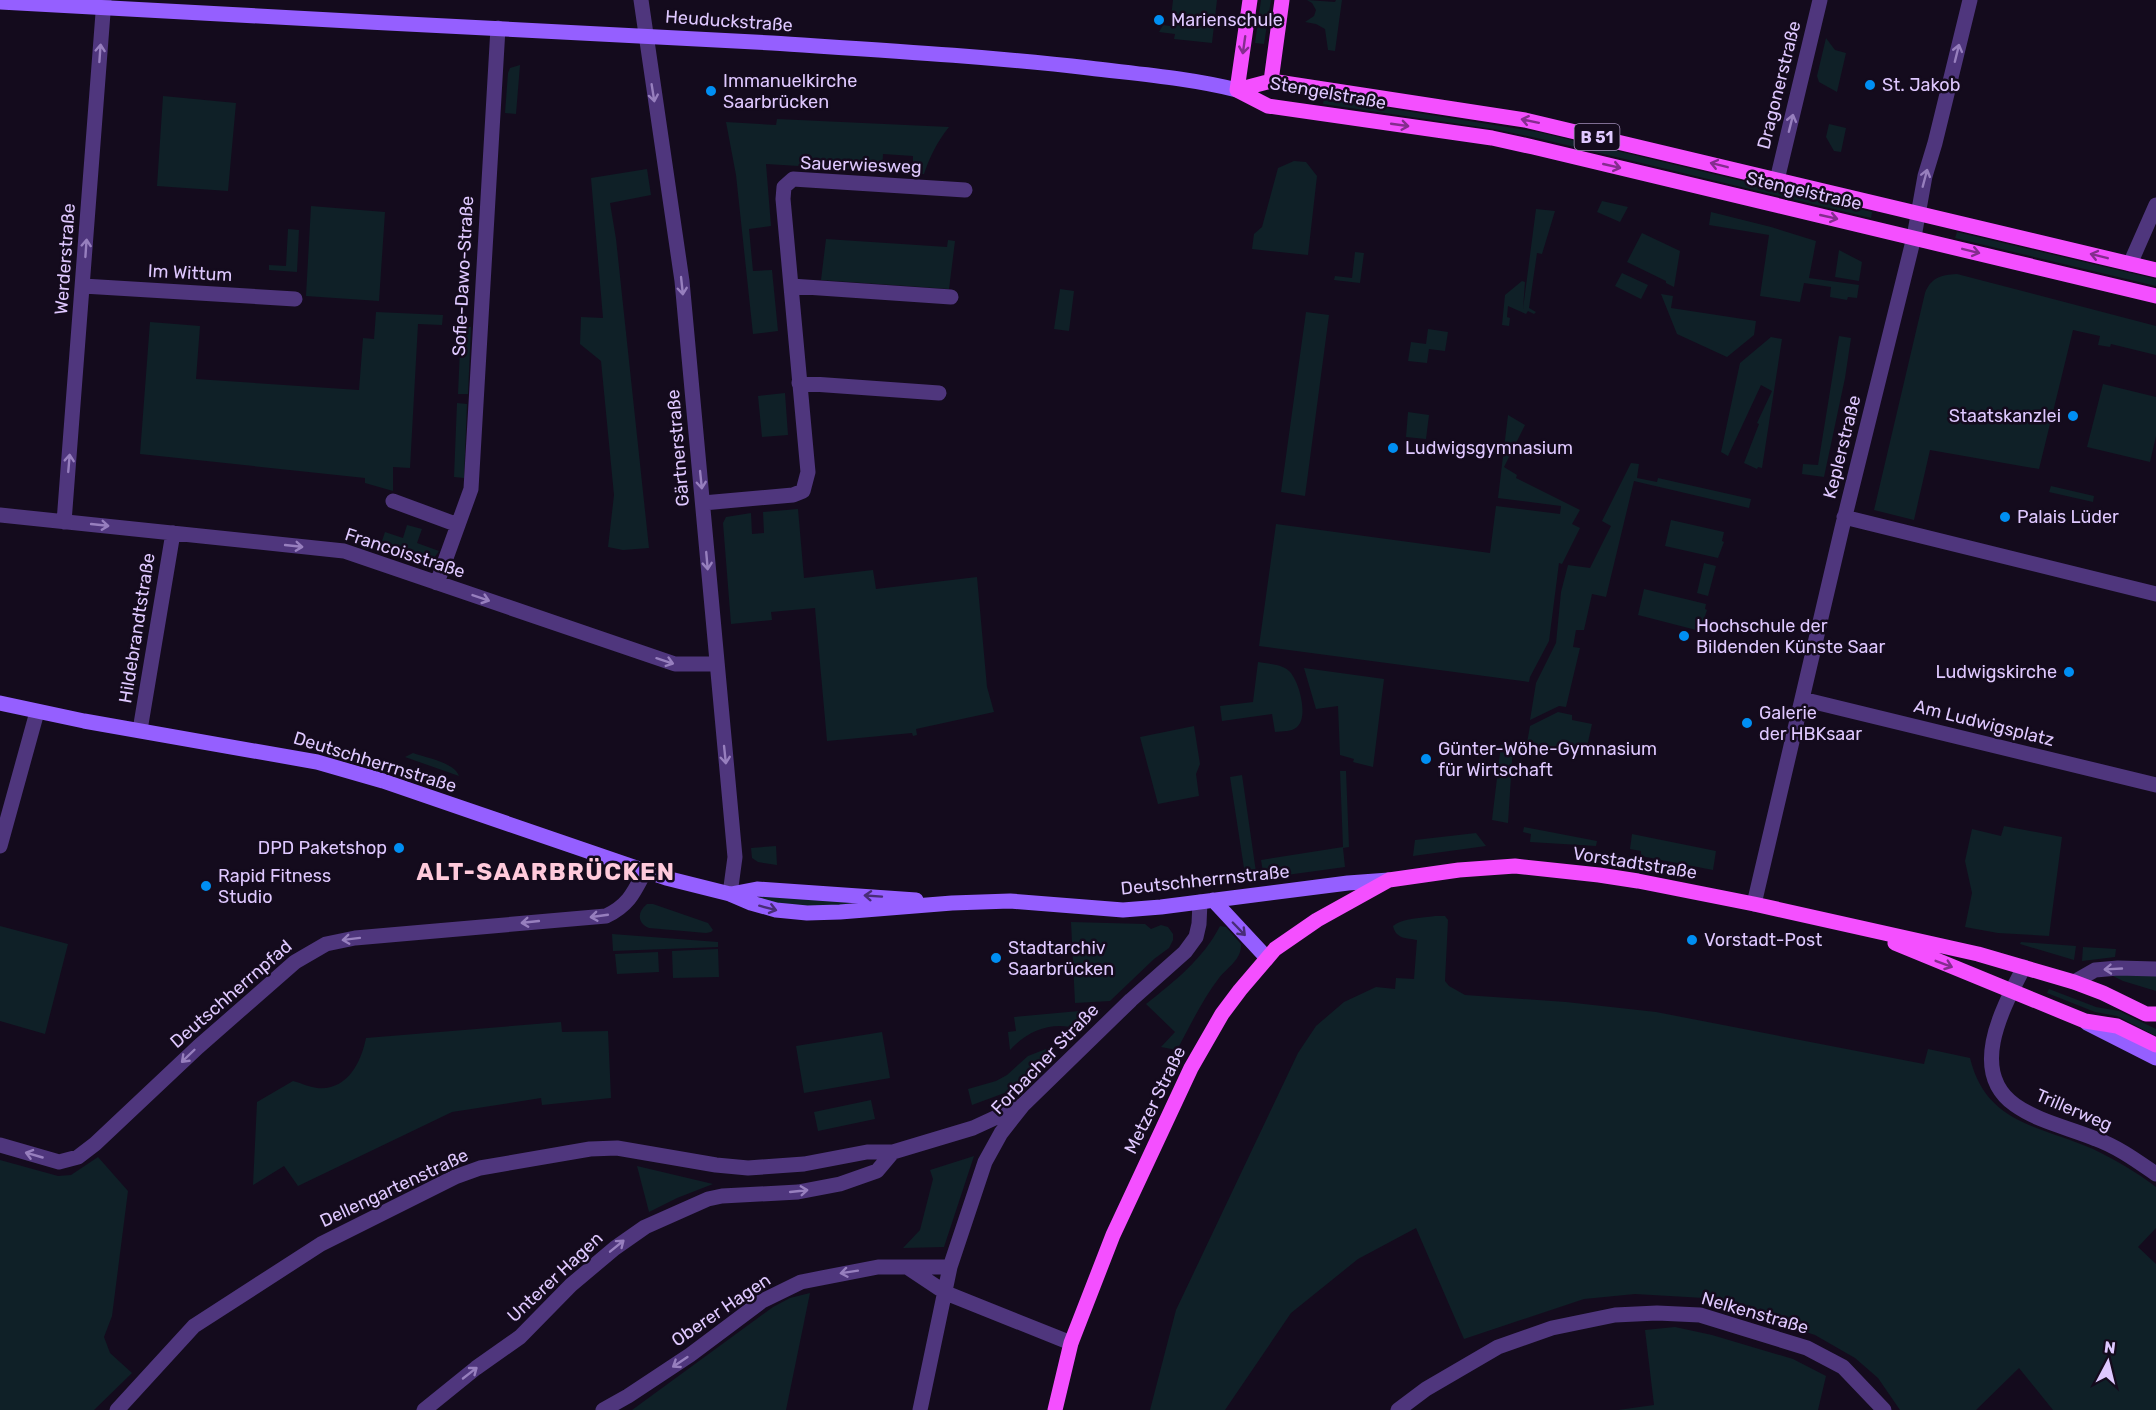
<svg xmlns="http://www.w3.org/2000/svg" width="2156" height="1410" font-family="Rubik,sans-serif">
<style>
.green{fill:#0f2027}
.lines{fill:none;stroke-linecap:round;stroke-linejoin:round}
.street{stroke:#4f367d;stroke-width:15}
.secondary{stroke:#955fff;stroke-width:15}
.primary{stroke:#f44fff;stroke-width:15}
.oneway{stroke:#842d8e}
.oneway2{stroke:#977fbe}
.oneway3{stroke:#482d77}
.poi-dot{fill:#008ff3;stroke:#140b1d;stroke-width:2}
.labels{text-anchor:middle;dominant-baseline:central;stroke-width:5;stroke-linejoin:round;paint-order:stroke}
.shield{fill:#140b1d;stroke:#a28fbb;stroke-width:1.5}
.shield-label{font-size:16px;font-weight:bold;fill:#dfc8ff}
.poi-label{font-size:18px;fill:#dfc8ff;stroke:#140b1d;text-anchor:start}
.street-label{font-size:18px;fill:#dfc8ff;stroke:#140b1d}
.district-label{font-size:24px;font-weight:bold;letter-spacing:1.5px;fill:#ffcadb;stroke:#140b1d}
</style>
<rect width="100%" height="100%" fill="#140b1d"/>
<!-- green -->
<path class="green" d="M1173 0H1217L1212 43 1174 39 1175 34 1159 32 1163 25 1170 26Z
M1261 0H1271L1264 44 1255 43Z
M1307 0 1335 2 1336 0H1342L1335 51 1328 50 1325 29 1316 24 1305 22 1314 16 1316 10 1312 3Z
M1826 38 1835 50 1846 53 1837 92 1819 82 1817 76Z
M520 65 516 114 505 113 508 73 510 68Z
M163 96 236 103 228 191 157 186Z
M1324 98 1538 132 1872 212 1871 218 1537 138 1494 129 1323 104Z
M777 119 949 127C937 142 930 156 924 174H913V156L883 154 882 171 766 164 771 226 749 229 753 271 772 270 778 331 753 334 736 175 726 122 776 125Z
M1829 124 1846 128 1841 152 1834 151 1826 137Z
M1294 161 1306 162 1317 176 1308 255 1252 249 1254 234 1262 227 1278 168Z
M647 169 651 195 610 203 616 239 649 548 623 550 608 547 614 495 601 361 580 344 581 317 603 318 591 178Z
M1602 201 1628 207 1620 222 1597 212Z
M311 206 385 212 379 301 306 296Z
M1536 209 1555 211 1542 254 1537 253 1529 308 1536 312 1534 314 1528 311 1526 314 1508 306 1507 317 1510 318 1509 326 1502 325 1505 295 1522 281 1525 282 1523 309Z
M1711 212 1771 227 1816 241 1809 278 1859 285 1857 298 1848 297 1847 300 1830 297 1831 287 1804 283 1800 302 1760 296 1769 235 1709 225Z
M288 229 299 230 297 272 269 270V265L286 266Z
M1957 232 2156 279V286L1955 238Z
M1642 233 1680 251 1674 287 1666 283V281L1627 262Z
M826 239 947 247 948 240 955 241 949 289 821 280Z
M1839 250 1862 262 1859 281 1835 277Z
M1355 252 1364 253 1360 283 1334 280 1335 276 1352 278Z
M1622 273 1648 285 1641 299 1615 286Z
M1957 274 2156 326V355L2111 344 2110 347 2098 345 2100 336 2073 330 2039 469 1930 450 1914 520 1874 510 1925 293C1931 278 1940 275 1957 274Z
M1060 289 1074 291 1069 331 1054 329Z
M1661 294 1673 296 1671 308 1756 321 1754 335 1727 357 1677 334Z
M376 312 443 315 442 325 418 324 410 468 393 467V491L365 483V478L140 454 150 322 200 326 196 379 359 390 363 338 374 339Z
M1306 312 1329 315 1305 496 1281 492Z
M461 327H471L468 394H458Z
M1428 329 1448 332 1445 351 1429 349 1427 363 1408 361 1411 342 1426 344Z
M1839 336 1851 338 1845 378 1824 477 1802 474 1803 464 1818 465Z
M1771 337 1782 339 1762 468 1758 467 1757 469 1744 463 1759 424 1757 423 1772 391 1761 385 1728 456 1721 452 1740 363Z
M2103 384 2156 397V436L2150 462 2087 447Z
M785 393 788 435 762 437 758 396Z
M457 403 467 404 464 478 454 477Z
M1408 412 1429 415 1426 439 1406 437Z
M1508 415 1525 425 1504 467 1517 475 1516 478 1580 510 1572 524 1580 528 1562 564 1559 563 1549 641 1530 677 1529 682 1259 646 1276 524 1490 553 1496 506 1560 514 1561 506 1498 498Z
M1631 463 1639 464 1637 478 1657 482 1658 478 1751 499 1749 508 1634 481 1606 597 1592 594 1584 630H1576L1573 647 1580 648 1566 707 1559 706 1530 720 1536 683 1556 643 1561 592 1568 565 1590 568 1611 526 1602 521Z
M2051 486 2094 496 2093 502 2049 492Z
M798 509 804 578 873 570 876 589 977 577 987 687 994 712 916 729 917 735 913 736 912 733 827 741 815 608 771 612 772 620 731 624 723 523 726 517 751 513 752 534 764 533 763 512Z
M1671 520 1724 532 1722 541 1724 542 1718 558 1665 546Z
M407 525 422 529 417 543 439 551 432 561 381 544 385 532 403 538Z
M1704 563 1716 566 1708 596 1697 593Z
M1644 589 1706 604 1705 609 1707 610 1700 631 1638 615Z
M1258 662C1268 664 1281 664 1289 671 1299 680 1309 717 1297 727 1292 732 1282 731 1275 732L1272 714 1222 721 1220 706 1253 702Z
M1304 668 1384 679 1373 767 1353 762 1354 759 1340 755 1338 706 1316 709Z
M1558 712 1572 715V720L1592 724 1585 756 1527 743 1530 726Z
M1194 726 1200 764 1196 774 1199 796 1158 804 1140 737Z
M1501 745 1513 746 1508 823 1492 820Z
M413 753C426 758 454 762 459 776L405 757Z
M1340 771H1346L1349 847 1343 848 1345 867 1264 878 1261 860 1343 847Z
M1242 775 1257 879 1246 881 1230 777Z
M2004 826 2062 837 2049 936 1998 933 1965 927 1972 893 1965 861 1972 829 2001 836Z
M1524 827 1597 841 1596 846 1530 842 1531 834 1523 832Z
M1476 833 1486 846 1413 856 1415 840Z
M1632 834 1716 851 1713 870 1641 856V851L1630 849Z
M776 846 777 865 758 862 752 858 751 848Z
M761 895 850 901V906C820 907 790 908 761 899Z
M647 904H653L708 923 713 930 711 932 706 933 649 928C637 923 637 912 647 904Z
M1435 916H1445L1448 920 1445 981 1449 986 1465 995 1566 1002 1656 1012 1924 1064 1928 1049 1970 1058C1986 1124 2040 1126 2093 1149 2114 1159 2138 1173 2156 1187V1228L2138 1247 2156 1264V1410H2053L2019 1368 1976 1410H1900L1878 1378 1855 1358 1815 1335 1704 1298 1635 1294 1584 1299 1464 1339 1416 1228 1358 1259 1291 1313 1225 1410H1150L1176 1310 1298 1053 1316 1026 1344 1002 1376 987 1395 989 1396 978 1414 979 1417 940C1406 938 1396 939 1393 926 1403 918 1422 918 1435 916Z
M1071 922 1145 924 1151 929 1161 925 1168 927 1173 934V940L1169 948 1154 959 1110 1001 1075 1003Z
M0 926 68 944 45 1034 0 1021Z
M1220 926 1226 927 1241 944C1242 959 1228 967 1219 978 1202 1000 1190 1026 1177 1050L1161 1047 1175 1032 1146 1004C1175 981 1203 959 1220 926Z
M612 934 718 942V947L613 951Z
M2021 942 2076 946 2074 960 2020 944Z
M2083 947 2116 949 2115 957 2082 961Z
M718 949 719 977 673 978 672 951Z
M658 952 659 972 617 974 615 954Z
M2109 974 2156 975V991L2123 981Z
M2049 989 2096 1007 2119 1011 2156 1029V1036L2117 1016 2095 1012 2047 993Z
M1101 1009 1081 1030C1054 1020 1028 1030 1010 1050L1008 1032 1016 1031 1014 1017Z
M561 1022 562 1032 608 1031 611 1098 542 1105 541 1098 452 1112 298 1186 284 1166 253 1185 257 1102 293 1081C301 1083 309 1087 317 1088 347 1091 361 1063 366 1038Z
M882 1032 890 1078 804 1093 796 1046Z
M1046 1049 1057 1053 1029 1084 972 1105 968 1089 996 1081 1007 1075 1028 1056Z
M871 1100 875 1119 818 1131 814 1112Z
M974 1156 944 1247 903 1248 920 1230 933 1179 930 1170Z
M98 1157 128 1191 112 1316 104 1337 110 1353 132 1373 94 1410H0V1160L58 1176 71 1175Z
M637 1166 713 1184 677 1198 649 1212Z
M810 1293 786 1410H632L773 1307 790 1298Z
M1675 1327 1712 1335 1793 1359 1826 1376 1818 1410H1618L1654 1405 1645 1330Z"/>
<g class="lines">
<!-- street -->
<path class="street" d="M641 0 682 281 735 857 730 894
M1777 180 1820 0
M2130 264 2156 205
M83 286 295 299
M791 286 951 297
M799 383 939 393
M393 501 458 525
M703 503 793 495 803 491 808 472 783 199 784 187 793 179 965 190
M0 515 344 551 675 664H716
M1844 517 2156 594
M64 522 104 0
M437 583 471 489 498 28
M1802 699 2156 785
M140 730 173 533
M0 846 37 712
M1754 904 1842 528 1914 237 1925 176 1935 143 1970 0
M2024 967C2004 1006 1967 1071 2015 1105 2039 1122 2070 1128 2096 1139 2118 1147 2137 1161 2156 1174
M2074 982 2095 970 2118 968 2156 969
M0 1145 59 1162 78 1157 95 1144 198 1047 295 962 326 944 355 938 606 916C629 905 634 892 645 871
M907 1267 946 1293 1071 1343
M117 1410 194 1326 321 1244 455 1177 480 1168 590 1149 617 1148 716 1165 748 1168 804 1164 867 1152H893L973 1128 1023 1105
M424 1410 476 1368 520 1337 571 1285 615 1248 645 1227 708 1199 722 1196 798 1192 840 1184 877 1171 893 1152
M603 1410 628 1396 690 1355 762 1301 801 1282 878 1267H950
M920 1410 950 1267 985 1162 1001 1133 1023 1105 1131 1000 1185 952 1196 937 1199 924 1200 902
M1398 1410 1426 1389 1498 1347 1552 1328 1615 1315 1657 1313 1700 1315 1807 1348 1843 1367 1884 1410"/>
<!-- secondary -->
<path class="secondary" d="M0 2C257 18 515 28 772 43 878 50 984 56 1089 68 1138 74 1189 78 1237 90
M0 703 84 721 317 762 383 781 666 878 730 894 751 903 776 910 807 913 840 912 952 903 1010 901 1123 910 1161 907 1348 883 1389 880
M731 894 757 889 916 900
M1213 900 1266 957
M2087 1023 2156 1058"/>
<!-- primary -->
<path class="primary" d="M1271 81 1282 0
M1237 90 1268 106 1492 138 1533 147 2156 296
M1237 90 1271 81 1525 120 2156 270
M1237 90 1250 0
M1895 943 2085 1021 2117 1026 2156 1045
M1055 1410 1071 1343 1113 1235 1191 1068 1222 1014 1240 990 1275 949 1317 920 1389 880 1459 870 1515 866 1599 875 1638 881 1754 904 1978 954 2074 982 2103 993 2146 1014H2156"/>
</g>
<!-- one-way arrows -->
<defs><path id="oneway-shaft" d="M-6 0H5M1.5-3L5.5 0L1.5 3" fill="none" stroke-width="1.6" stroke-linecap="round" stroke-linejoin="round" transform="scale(1.5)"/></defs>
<g class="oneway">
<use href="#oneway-shaft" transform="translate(1244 45) rotate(98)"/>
<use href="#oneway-shaft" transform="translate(1530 121) rotate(-168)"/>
<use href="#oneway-shaft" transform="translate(1400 125) rotate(8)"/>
<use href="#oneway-shaft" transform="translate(1719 165) rotate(-166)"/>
<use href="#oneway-shaft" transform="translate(1612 166) rotate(13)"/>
<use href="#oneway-shaft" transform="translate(1829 217) rotate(13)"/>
<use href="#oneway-shaft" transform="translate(1971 251) rotate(14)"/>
<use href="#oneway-shaft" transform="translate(2099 256) rotate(-166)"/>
<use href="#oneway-shaft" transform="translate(1944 964) rotate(21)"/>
</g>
<g class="oneway2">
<use href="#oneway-shaft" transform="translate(100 53) rotate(-86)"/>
<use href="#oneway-shaft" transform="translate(1957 53) rotate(-76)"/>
<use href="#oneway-shaft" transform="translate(653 93) rotate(81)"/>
<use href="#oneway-shaft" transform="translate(1791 123) rotate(-76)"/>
<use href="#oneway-shaft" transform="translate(1925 178) rotate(-75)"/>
<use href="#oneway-shaft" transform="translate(86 248) rotate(-86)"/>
<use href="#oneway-shaft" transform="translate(682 286) rotate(84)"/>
<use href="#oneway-shaft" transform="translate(69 463) rotate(-85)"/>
<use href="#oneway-shaft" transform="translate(701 480) rotate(84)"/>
<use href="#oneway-shaft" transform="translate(100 525) rotate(6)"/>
<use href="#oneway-shaft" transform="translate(294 546) rotate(6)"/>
<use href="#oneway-shaft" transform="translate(707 561) rotate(85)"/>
<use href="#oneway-shaft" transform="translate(481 598) rotate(19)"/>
<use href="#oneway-shaft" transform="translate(665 661) rotate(18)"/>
<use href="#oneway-shaft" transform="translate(725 755) rotate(84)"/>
<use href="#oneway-shaft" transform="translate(599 916) rotate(172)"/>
<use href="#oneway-shaft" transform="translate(530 922) rotate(174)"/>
<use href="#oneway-shaft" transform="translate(351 939) rotate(173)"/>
<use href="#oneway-shaft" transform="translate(2113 969) rotate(177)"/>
<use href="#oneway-shaft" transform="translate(188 1056) rotate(136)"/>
<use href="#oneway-shaft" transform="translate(34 1155) rotate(-164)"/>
<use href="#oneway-shaft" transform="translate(799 1191) rotate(-6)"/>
<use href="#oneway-shaft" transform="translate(617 1246) rotate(-39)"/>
<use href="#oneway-shaft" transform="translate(849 1272) rotate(171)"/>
<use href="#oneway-shaft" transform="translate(680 1362) rotate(146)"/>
<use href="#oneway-shaft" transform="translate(470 1373) rotate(-38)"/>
</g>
<g class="oneway3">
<use href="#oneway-shaft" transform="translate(873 896) rotate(-176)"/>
<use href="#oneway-shaft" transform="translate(768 908) rotate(15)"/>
<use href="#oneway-shaft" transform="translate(1239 929) rotate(46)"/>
</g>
<!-- markers -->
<g class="poi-dot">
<circle cx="1159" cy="20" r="6"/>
<circle cx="1870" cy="85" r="6"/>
<circle cx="711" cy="91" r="6"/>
<circle cx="2073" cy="416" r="6"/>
<circle cx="1393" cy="448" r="6"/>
<circle cx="2005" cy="517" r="6"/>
<circle cx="1684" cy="636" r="6"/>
<circle cx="2069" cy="672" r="6"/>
<circle cx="1747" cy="723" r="6"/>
<circle cx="1426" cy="759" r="6"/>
<circle cx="399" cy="848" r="6"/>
<circle cx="206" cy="886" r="6"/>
<circle cx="1692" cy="940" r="6"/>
<circle cx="996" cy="958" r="6"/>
</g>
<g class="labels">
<!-- shield labels -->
<rect class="shield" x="1574.5" y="124" width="45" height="26" rx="4.5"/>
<g class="shield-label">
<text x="1597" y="137">B 51</text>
</g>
<!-- poi labels -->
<g class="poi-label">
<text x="1171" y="20">Marienschule</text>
<text x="723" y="81">Immanuelkirche<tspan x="723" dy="21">Saarbrücken</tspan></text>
<text x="1882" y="85">St. Jakob</text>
<text x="2061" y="416" text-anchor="end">Staatskanzlei</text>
<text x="1405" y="448">Ludwigsgymnasium</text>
<text x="2017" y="517">Palais Lüder</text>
<text x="1696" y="626">Hochschule der<tspan x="1696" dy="21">Bildenden Künste Saar</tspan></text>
<text x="2057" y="672" text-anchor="end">Ludwigskirche</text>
<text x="1759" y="713">Galerie<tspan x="1759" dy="21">der HBKsaar</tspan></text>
<text x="1438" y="749">Günter-Wöhe-Gymnasium<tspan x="1438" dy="21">für Wirtschaft</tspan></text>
<text x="387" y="848" text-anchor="end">DPD Paketshop</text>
<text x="218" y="876">Rapid Fitness<tspan x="218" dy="21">Studio</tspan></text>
<text x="1704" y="940">Vorstadt-Post</text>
<text x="1008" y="948">Stadtarchiv<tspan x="1008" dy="21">Saarbrücken</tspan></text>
</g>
<!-- street labels -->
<g class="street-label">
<text transform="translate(729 21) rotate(4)">Heuduckstraße</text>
<text transform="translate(1779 85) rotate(-76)">Dragonerstraße</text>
<text transform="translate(1328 93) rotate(10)">Stengelstraße</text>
<text transform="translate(861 165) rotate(2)">Sauerwiesweg</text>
<text transform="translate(1804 191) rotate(13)">Stengelstraße</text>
<text transform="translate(65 259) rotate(-86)">Werderstraße</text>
<text transform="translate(190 273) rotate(3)">Im Wittum</text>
<text transform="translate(463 276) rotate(-87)">Sofie-Dawo-Straße</text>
<text transform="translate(1842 447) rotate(-76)">Keplerstraße</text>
<text transform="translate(678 448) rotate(-95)">Gärtnerstraße</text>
<text transform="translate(405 553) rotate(18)">Francoisstraße</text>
<text transform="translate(137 628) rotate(-81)">Hildebrandtstraße</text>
<text transform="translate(1984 723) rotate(14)">Am Ludwigsplatz</text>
<text transform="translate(375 762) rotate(17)">Deutschherrnstraße</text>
<text transform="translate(1635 863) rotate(9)">Vorstadtstraße</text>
<text transform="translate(1205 880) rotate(-6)">Deutschherrnstraße</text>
<text transform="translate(231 994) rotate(-41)">Deutschherrnpfad</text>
<text transform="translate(1045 1059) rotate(-46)">Forbacher Straße</text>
<text transform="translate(1155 1100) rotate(-64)">Metzer Straße</text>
<text transform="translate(2074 1110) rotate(23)">Trillerweg</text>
<text transform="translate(394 1188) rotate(-25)">Dellengartenstraße</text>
<text transform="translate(555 1277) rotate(-43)">Unterer Hagen</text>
<text transform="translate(721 1310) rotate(-34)">Oberer Hagen</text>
<text transform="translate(1755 1313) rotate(16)">Nelkenstraße</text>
</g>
<!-- district labels -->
<g class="district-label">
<text x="546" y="872">ALT-SAARBRÜCKEN</text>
</g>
</g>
<!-- north arrow -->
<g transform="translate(2108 1362) rotate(7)" stroke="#140b1d" stroke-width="4.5" paint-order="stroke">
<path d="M0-4.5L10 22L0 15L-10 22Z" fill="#dfc8ff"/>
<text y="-9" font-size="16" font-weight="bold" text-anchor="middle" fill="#dfc8ff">N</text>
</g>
</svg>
